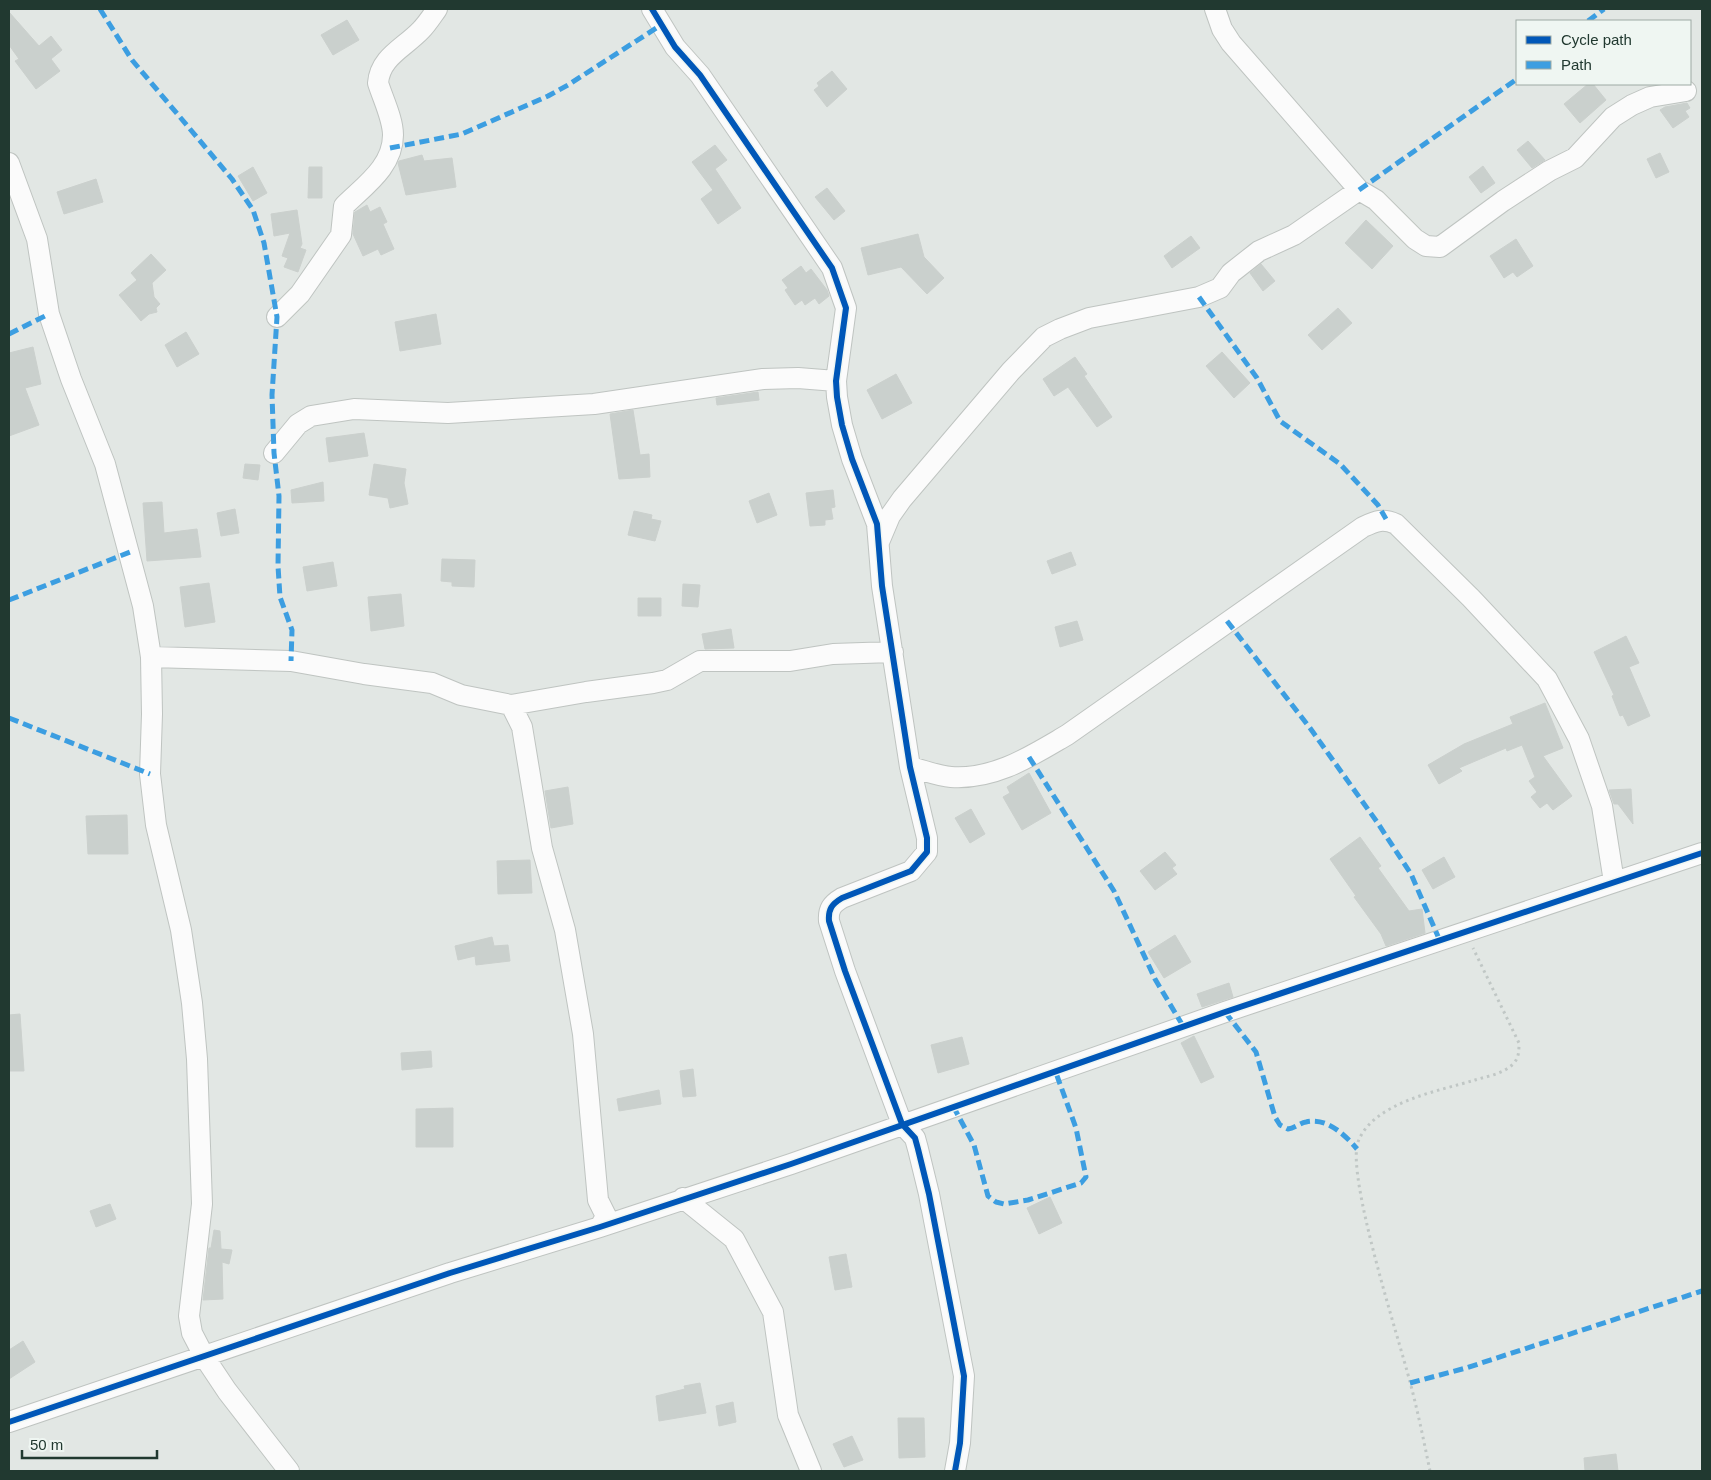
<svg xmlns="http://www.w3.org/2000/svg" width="1711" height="1480" font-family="Helvetica,sans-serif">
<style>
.building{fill:#cad0cd;stroke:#cbd0cd}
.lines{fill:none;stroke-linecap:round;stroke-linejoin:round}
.street-casing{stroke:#bfc4c1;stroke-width:22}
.path{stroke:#c0c7c5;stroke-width:3;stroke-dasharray:2.5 4;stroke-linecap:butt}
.street{stroke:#fbfbfb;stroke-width:20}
.quiet{stroke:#3c9ee1;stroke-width:5;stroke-dasharray:10 5;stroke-linecap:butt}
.cycleway-casing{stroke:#eff6f2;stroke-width:9}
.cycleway{stroke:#0057b8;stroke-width:6}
</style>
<rect width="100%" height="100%" fill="#e2e7e4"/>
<!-- building -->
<path class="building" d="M9 12 39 46 51 36 62 50 51 59 60 71 36 89 15 61 19 59 9 45Z
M347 20 359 40 333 55 321 35Z
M832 71 847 89 827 107 814 90 819 86 817 83Z
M1588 84H1593L1606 100 1580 123 1564 104Z
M1687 103 1690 108 1685 111 1689 117 1673 128 1660 110 1665 107Z
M1528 141 1545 160 1532 168 1517 150Z
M715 145 727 160 715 169 741 208 718 224 701 199 713 190 692 162Z
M1660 153 1669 172 1656 178 1647 159Z
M422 155 424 161 452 158 456 187 406 195 398 163 399 161Z
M1483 166 1495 183 1481 193 1469 177Z
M253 167 267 193 253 201 238 176Z
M309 167H322V198H308Z
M96 179 103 202 64 214 57 192Z
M827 188 845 211 834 220 815 197Z
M367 205 370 212 380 207 387 222 383 224 394 249 381 255 378 249 363 256 353 234 355 212Z
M297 210 302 244 300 248 306 250 298 272 284 267 288 258 282 256 290 233 274 236 271 214Z
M1366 220 1393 246 1372 269 1345 243Z
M918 234 924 257 944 278 927 294 901 267 868 275 861 248Z
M1191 236 1200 248 1172 268 1164 256Z
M1516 239 1533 266 1517 277 1513 272 1504 278 1490 256Z
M151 254 166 270 152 283 154 297 160 304 156 308 157 312 149 314 141 321 119 295 137 280 131 273Z
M1261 264 1275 281 1263 291 1250 273Z
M801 266 806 273 811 269 827 290 829 296 819 304 815 298 805 305 802 300 795 305 785 290 788 288 782 280Z
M1338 308 1352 323 1322 350 1308 335Z
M436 314 441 344 400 351 395 322Z
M186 332 199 354 177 367 165 345Z
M33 347 41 384 25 388 39 425 9 436V353Z
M1222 352 1250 383 1234 398 1206 366Z
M1075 357 1087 374 1084 376 1112 417 1097 427 1068 387 1054 396 1043 379Z
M896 374 912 403 882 419 867 390Z
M758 392 759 400 717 405 716 398Z
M633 410 640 455 649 454 650 477 619 479 610 414Z
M364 433 368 456 329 462 326 438Z
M245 464 260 465 258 480 243 478Z
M374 464 406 469 404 483 408 504 390 508 388 498 369 495Z
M323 482 324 501 292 503 291 490Z
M833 490 835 507 831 508 833 519 825 520V525L810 526 806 493Z
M769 493 777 515 757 523 749 501Z
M162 502 164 533 197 529 201 557 147 561 143 503Z
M235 509 239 533 221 536 217 513Z
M634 511 652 515 651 519 661 521 655 541 628 535Z
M1071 552 1076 565 1052 574 1047 561Z
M442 559 475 560 474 587 452 586V582L441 581Z
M333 562 337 586 307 591 303 567Z
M209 583 215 622 185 627 180 587Z
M683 584 700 585 698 607 682 606Z
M401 594 404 626 371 631 368 597Z
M638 598H661V616H638Z
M1077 621 1083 640 1060 647 1055 627Z
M731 629 734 648 705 649 702 634Z
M1626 636 1639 663 1629 667 1650 716 1628 726 1623 715 1620 716 1612 696 1614 695 1594 652Z
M1545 703 1563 748 1543 756 1572 796 1553 810 1547 803 1540 808 1531 797 1537 792 1529 781 1535 777 1522 745 1507 751 1506 748 1459 768 1462 771 1439 784 1428 765 1464 744 1513 724 1510 717Z
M1029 773 1051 813 1022 830 1003 797 1010 793 1007 787Z
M568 787 573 824 551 828 545 791Z
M1631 789 1633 824 1618 804H1614L1609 790Z
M971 809 985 834 970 843 955 818Z
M127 815 128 854H88L86 816Z
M1360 837 1381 866 1378 868 1409 911 1422 909 1425 933 1386 946 1381 934 1354 897 1356 896 1330 859Z
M1165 852 1176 865 1172 868 1177 874 1155 890 1140 871Z
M1444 857 1455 877 1433 889 1422 870Z
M530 860 532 893 498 894 497 861Z
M1175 935 1191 962 1164 978 1148 952Z
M492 937 494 946 508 945 510 961 476 965 475 956 458 960 455 946Z
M1229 983 1233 997 1202 1007 1197 994Z
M20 1014 24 1071H9V1015Z
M1194 1036 1214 1077 1201 1083 1181 1043Z
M962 1037 969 1064 938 1073 931 1045Z
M431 1051 432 1067 402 1070 401 1053Z
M693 1069 696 1096 683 1097 680 1071Z
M659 1090 661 1104 619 1111 617 1099Z
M453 1108V1147H416V1109Z
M1050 1197 1062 1223 1039 1234 1027 1208Z
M110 1204 116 1219 96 1227 90 1211Z
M214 1230 220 1231 221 1249 232 1250 229 1264 222 1262 223 1299 203 1300 209 1248H211Z
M846 1254 852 1287 835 1290 829 1257Z
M23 1341 35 1362 9 1379V1350Z
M700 1383 706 1413 659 1421 656 1396 685 1389 684 1386Z
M733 1402 736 1422 719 1426 716 1406Z
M898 1418H924L925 1457 899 1458Z
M852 1436 863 1460 844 1467 833 1444Z
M1616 1454 1618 1471H1585L1584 1458Z"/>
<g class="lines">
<defs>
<path id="street" d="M652 9 675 47 700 75 832 268 846 308 836 381 837 397 842 425 852 459 877 524 882 586 910 767 927 838V852L911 871 842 898C832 904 828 909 829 921L845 971 902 1124 915 1138 918 1149 929 1194 964 1376 960 1443 955 1471
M1215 9 1222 29 1231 43 1359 190
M9 163 37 239 49 314 71 379 105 464 143 606 151 657 152 714 150 774 156 825 181 930 192 1003 197 1059 202 1204 189 1316 192 1333 205 1358 227 1391 289 1471
M277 317 300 294 341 235 344 206C364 186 393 167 393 135 393 119 383 99 378 83 380 57 404 48 421 30 427 24 432 16 437 9
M274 453 298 424 311 416 354 409 448 413 594 404 763 379 798 378 836 381
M879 542 890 516 902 499 1011 371 1044 337 1060 329 1089 318 1199 297 1220 288 1231 273 1259 251 1294 235 1359 190 1376 200 1415 239 1426 246 1440 247 1503 201 1549 171 1575 158 1613 117 1632 105 1650 97 1686 91
M151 657 291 661 364 674 432 683 461 695 511 705 522 727 542 848 565 930 583 1034 598 1200 606 1216 600 1227
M511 705 586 692 653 683 667 680 700 661H790L833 654 893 652
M910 767C923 770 938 776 951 777 995 780 1031 756 1067 735L1363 527C1376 521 1383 518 1396 524L1471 598 1547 679 1579 739 1602 806 1614 882
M683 1198 734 1239 773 1312 788 1415 811 1471
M9 1422 450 1273 600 1227 791 1164 1225 1012 1702 853"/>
</defs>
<!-- street casing -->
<use href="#street" class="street-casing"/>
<!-- path -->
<path class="path" d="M1430 1471C1424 1442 1418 1412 1410 1382 1399 1339 1346 1176 1358 1142 1373 1102 1439 1091 1475 1080 1488 1076 1503 1074 1513 1064 1519 1058 1519 1051 1519 1043L1473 948"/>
<!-- street -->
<use href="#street" class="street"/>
<!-- quiet -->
<path class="quiet" d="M100 9 132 60 232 179 253 210 264 243 277 317 272 395 274 453 279 496 278 566 280 597 292 630 291 661
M1588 21 1604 9
M390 148 462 134 548 96 568 85 661 25
M1359 190 1517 79
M1199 297 1257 378 1280 421 1340 464 1378 505 1386 519
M9 334 49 314
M9 600 130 552
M1227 621 1310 728 1377 822 1411 874 1440 941
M9 718 150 774
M1029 757 1114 891 1155 979 1183 1026
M1225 1012 1256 1052 1275 1117 1280 1125 1288 1129C1295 1128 1300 1123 1306 1122 1327 1117 1345 1135 1357 1149
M953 1106 974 1145 988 1196 996 1202 1004 1204 1028 1200 1081 1183 1086 1177 1076 1128 1056 1073
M1410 1383 1466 1368 1702 1291"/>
<defs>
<path id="cycleway" d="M652 9 675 47 700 75 832 268 846 308 836 381 837 397 842 425 852 459 877 524 882 586 910 767 927 838V852L911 871 842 898C832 904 828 909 829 921L845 971 902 1124 915 1138 918 1149 929 1194 964 1376 960 1443 955 1471
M9 1422 450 1273 600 1227 791 1164 1225 1012 1702 853"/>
</defs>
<!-- cycleway casing -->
<use href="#cycleway" class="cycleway-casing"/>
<!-- cycleway -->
<use href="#cycleway" class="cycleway"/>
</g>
<!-- border -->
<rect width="1711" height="1480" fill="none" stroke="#213930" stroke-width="20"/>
<!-- legend -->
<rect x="1516" y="20" width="175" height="65" fill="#eff6f2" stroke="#9daaa4"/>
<rect x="1526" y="36" width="25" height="8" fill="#0057b8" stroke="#9daaa4"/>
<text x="1561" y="45" font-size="15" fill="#213930">Cycle path</text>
<rect x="1526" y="61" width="25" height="8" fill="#3c9ee1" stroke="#9daaa4"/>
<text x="1561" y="70" font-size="15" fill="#213930">Path</text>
<!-- scale -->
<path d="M22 1450v8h135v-8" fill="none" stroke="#213930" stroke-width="2.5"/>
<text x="30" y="1450" font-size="15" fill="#213930" stroke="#eff6f2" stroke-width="4" paint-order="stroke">50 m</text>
</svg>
